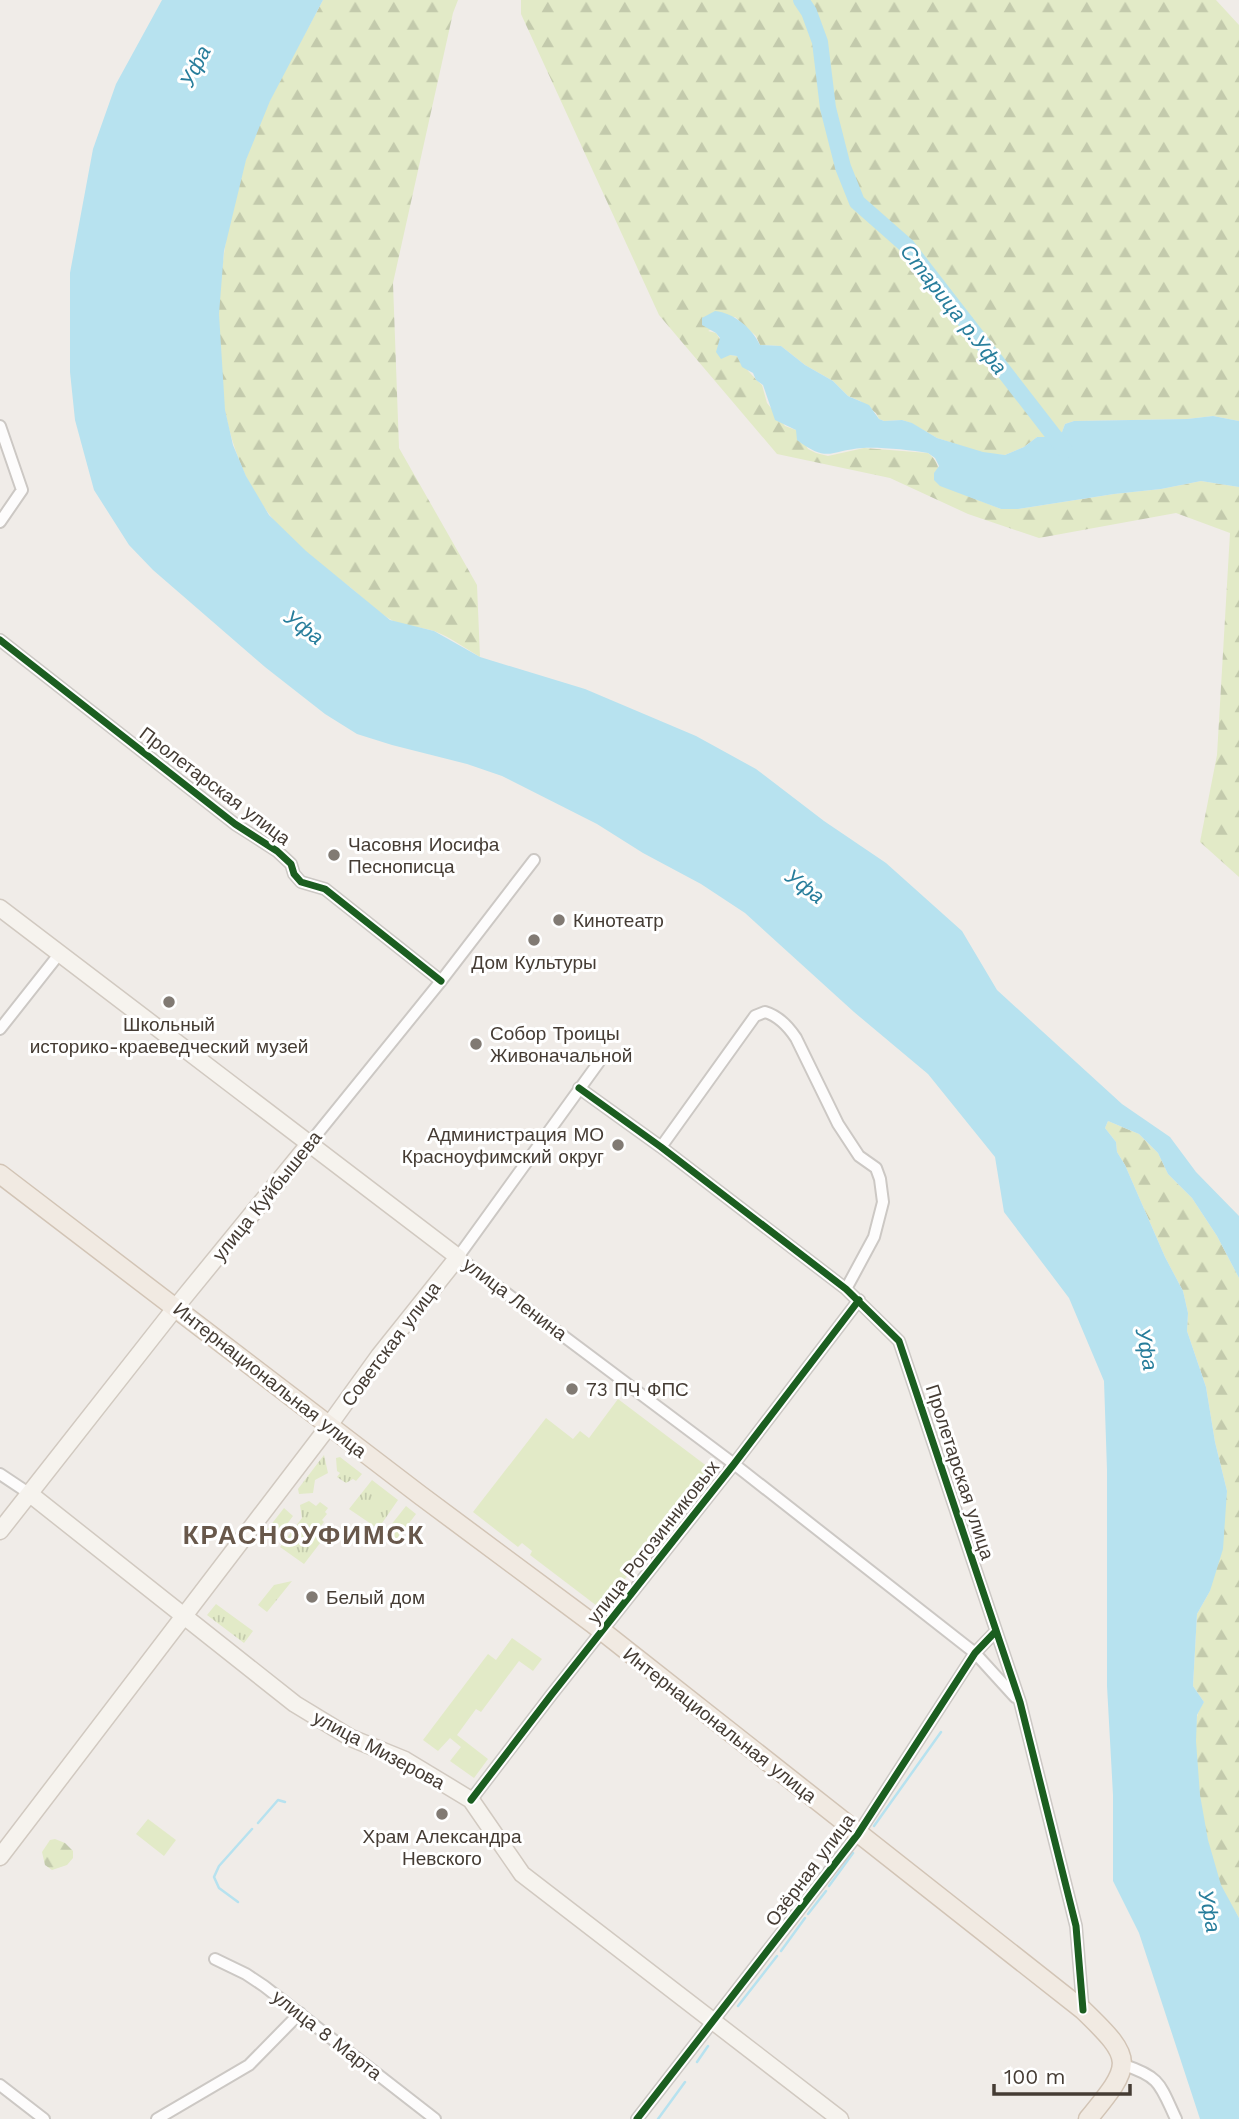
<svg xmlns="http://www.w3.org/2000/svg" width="1239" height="2119" font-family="'Work Sans',sans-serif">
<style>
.grass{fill:url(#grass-tufts)}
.forest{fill:url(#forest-firs)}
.park{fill:#e2eac7}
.water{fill:#b7e2ef}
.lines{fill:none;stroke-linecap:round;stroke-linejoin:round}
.stream{stroke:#b7e2ef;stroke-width:2.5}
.river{stroke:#b7e2ef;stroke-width:16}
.street-casing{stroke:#ccc8c4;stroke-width:14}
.secondary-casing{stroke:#d1c9c0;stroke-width:19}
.primary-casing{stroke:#d2c4b5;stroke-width:21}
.street{stroke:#fdfcfc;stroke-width:10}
.secondary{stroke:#f6f3ee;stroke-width:16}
.primary{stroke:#f1eae2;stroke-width:18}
.cycleway-casing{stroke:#fff;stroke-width:11}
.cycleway{stroke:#1b5e20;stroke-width:7}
.poi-dot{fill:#817a73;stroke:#fff;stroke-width:2.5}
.labels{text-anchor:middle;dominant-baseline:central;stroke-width:6;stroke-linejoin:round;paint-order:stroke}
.street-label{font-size:19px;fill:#453c34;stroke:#fff}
.poi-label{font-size:19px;fill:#453c34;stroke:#fff;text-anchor:start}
.water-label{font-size:21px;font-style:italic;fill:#277d9b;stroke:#fff}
.district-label{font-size:26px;font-weight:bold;letter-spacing:2px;fill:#68584b;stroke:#fff}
</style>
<defs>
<pattern id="grass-tufts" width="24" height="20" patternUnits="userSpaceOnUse" patternTransform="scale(1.75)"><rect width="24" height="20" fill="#e2eac7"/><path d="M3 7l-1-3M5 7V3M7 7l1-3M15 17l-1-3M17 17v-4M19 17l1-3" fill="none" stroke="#c3caac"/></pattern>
<pattern id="forest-firs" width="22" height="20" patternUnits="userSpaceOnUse" patternTransform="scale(1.75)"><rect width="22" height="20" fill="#e2eac7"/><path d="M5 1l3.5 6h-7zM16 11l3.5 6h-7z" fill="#c3caac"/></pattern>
</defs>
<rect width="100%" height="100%" fill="#f0ece8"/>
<!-- grass -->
<path class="grass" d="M324 1455 328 1473 315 1480 313 1493 299 1494 298 1489Z
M340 1457 362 1474 356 1481 353 1479 346 1483 337 1477 340 1473 337 1471 336 1458Z
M372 1480 398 1500 380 1526H374L349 1509Z
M309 1501 316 1506 320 1502 328 1508 325 1512 327 1514 322 1520 324 1522 316 1532 324 1538 304 1564 280 1547 302 1518 300 1505Z
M406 1506 416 1514 395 1542 387 1535V1530Z
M284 1508 293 1516 273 1543 263 1535Z
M292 1581 267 1612 258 1605 274 1585Z
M216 1604 253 1631 244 1643 207 1615Z"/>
<!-- forest -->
<path class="forest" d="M323 0H458L453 13 393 283 399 448 477 585 480 657C465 648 450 637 434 631 420 626 401 627 388 618 375 610 363 598 351 588 324 567 289 542 269 514 198 421 212 267 245 162 263 105 296 52 323 0Z
M521 0H1216L1239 25V421L1213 416 1187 419 1074 421 1065 424 1062 432 1049 437H1037L1024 447 1005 455 983 453 937 438 911 423 902 420 884 421 879 419 876 413 860 401 848 396 833 381 805 365 781 346 760 345 756 336 735 317 708 331 716 333 730 355 737 356C739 361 757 381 762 385L767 403 785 426 796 430 808 449 816 453 828 456 864 448 928 453C940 462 939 472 940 485L1001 509H1018L1114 494 1161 489 1201 481 1239 487V877L1200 842 1217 755 1230 533 1176 513 1039 538 968 514 890 478 777 454 659 315 521 14Z
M1108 1121 1139 1134 1158 1153 1168 1174 1192 1198 1217 1236 1239 1278V1918C1233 1907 1225 1896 1220 1884 1206 1846 1190 1757 1197 1717 1198 1712 1201 1706 1204 1702L1193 1686 1197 1614 1210 1591 1227 1491 1215 1442 1206 1387 1187 1331 1188 1313 1183 1291 1165 1257 1125 1165 1117 1152 1116 1142 1105 1128Z
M55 1839 65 1843 73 1851V1858L67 1865 52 1870 45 1865 42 1852 50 1840Z"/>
<!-- park -->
<path class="park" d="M618 1399 712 1470 601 1609 530 1555 532 1551 522 1543 518 1547 473 1512 546 1418 573 1439 580 1431 589 1438Z
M512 1638 542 1659 533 1671 519 1661 481 1712 476 1709 457 1735 488 1759 474 1778 450 1761 461 1747 450 1738 438 1751 423 1740 488 1654 496 1660Z
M148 1819 176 1840 164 1856 136 1834Z"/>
<!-- water -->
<path class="water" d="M162 0H323L270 101 246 160 224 251 219 314 225 410 233 445 246 476 269 515 306 551 390 620 434 631 480 657 585 689 696 736 756 769 824 821 886 863 962 931 997 990 1122 1104 1170 1137 1196 1172 1239 1216V1278L1217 1236 1192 1198 1168 1174 1158 1153 1139 1134 1108 1121 1105 1128 1116 1142 1117 1152 1125 1165 1165 1257 1183 1291 1188 1313 1187 1331 1206 1387 1215 1442 1227 1491 1223 1549 1210 1591 1197 1614 1193 1686 1204 1702 1197 1715 1196 1741 1200 1795 1208 1840 1221 1885 1239 1918V2119H1200L1139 1933 1113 1881V1795L1107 1686V1470L1104 1381 1069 1298 1004 1212 995 1157 928 1074 854 1012 745 913 701 884 643 853 597 824 502 776 467 764 392 745 357 734 325 714 265 667 153 570 129 545 94 490 75 420 70 372V273L93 149 116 84Z
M715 311C734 313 752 328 760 345L781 346 805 365 833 381 848 396 869 405 879 419 884 421 902 420 912 423 937 438 983 452 1005 455 1024 447 1037 437H1049L1062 432 1065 424 1074 421 1187 419 1213 416 1239 421V487L1201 481 1161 489 1114 494 1018 509H1001L940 486 934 480V473L939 466 935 458 928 453C911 450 880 447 863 448 830 450 829 464 797 440L796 430 775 420 763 385 756 380 753 373 742 367 737 356 730 355 721 359 716 352 720 338 716 333 702 325V318Z"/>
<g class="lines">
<!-- stream -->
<path class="stream" d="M258 1823 278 1800 285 1802
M874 1826 941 1732
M829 1886 853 1853
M238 1902 219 1888 214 1877 219 1866 252 1829
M808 1914 826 1891
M781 1951 805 1918
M738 2006 777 1956
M697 2062 708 2046
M658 2119 685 2082"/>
<!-- river -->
<path class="river" d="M801 0 809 12 820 42 828 108 843 167 857 202 907 246 1065 450"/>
<defs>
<path id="street" d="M0 426 22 490 0 522
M0 640 235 824 277 851 291 864 294 874 301 882 325 889 441 981
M0 1029 60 953
M599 1062 458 1257 734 1464 975 1653 1015 1697
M579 1088 661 1147 846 1289 899 1341 1020 1702 1076 1926 1083 2010
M309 1144 441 981 534 860
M661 1147 755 1016 765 1012C779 1016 788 1026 796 1038L838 1124 859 1156 876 1168 880 1179 883 1202 874 1237 846 1289
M0 1474 30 1494
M471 1800 552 1694 734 1464 859 1300
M215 1959 246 1974 264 1986 435 2119
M1124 2065C1161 2077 1160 2085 1176 2119
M0 2085 44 2119
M157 2119 249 2065 300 2013
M637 2119 858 1834 975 1653 996 1631"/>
<path id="secondary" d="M0 908 458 1257 379 1356 322 1435 0 1857
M30 1494 295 1704 351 1738 405 1760 471 1800 522 1874 840 2119
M0 1531 176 1307 309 1144"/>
<path id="primary" d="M0 1174 420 1495 592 1623 1083 2010C1135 2060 1133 2064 1088 2119"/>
</defs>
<!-- street casing -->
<use href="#street" class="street-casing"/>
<!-- secondary casing -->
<use href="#secondary" class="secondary-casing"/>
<!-- primary casing -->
<use href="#primary" class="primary-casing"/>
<!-- street -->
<use href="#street" class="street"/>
<!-- secondary -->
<use href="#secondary" class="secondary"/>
<!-- primary -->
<use href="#primary" class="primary"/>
<defs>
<path id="cycleway" d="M0 640 235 824 277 851 291 864 294 874 301 882 325 889 441 981
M579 1088 661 1147 846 1289 899 1341 1020 1702 1076 1926 1083 2010
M471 1800 552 1694 734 1464 859 1300
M637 2119 858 1834 975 1653 996 1631"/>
</defs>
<!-- cycleway casing -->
<use href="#cycleway" class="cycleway-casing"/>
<!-- cycleway -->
<use href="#cycleway" class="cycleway"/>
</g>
<!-- markers -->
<g class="poi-dot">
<circle cx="334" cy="855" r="7"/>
<circle cx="559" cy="920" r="7"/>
<circle cx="534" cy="940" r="7"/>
<circle cx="169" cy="1002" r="7"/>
<circle cx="476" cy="1044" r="7"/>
<circle cx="618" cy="1145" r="7"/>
<circle cx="572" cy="1389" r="7"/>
<circle cx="312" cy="1597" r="7"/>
<circle cx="442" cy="1814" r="7"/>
</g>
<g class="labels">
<!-- street labels -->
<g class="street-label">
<text transform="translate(215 786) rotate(37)">Пролетарская улица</text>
<text transform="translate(267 1196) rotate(-51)">улица Куйбышева</text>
<text transform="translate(515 1299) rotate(37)">улица Ленина</text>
<text transform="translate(391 1344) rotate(-53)">Советская улица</text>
<text transform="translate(270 1380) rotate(38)">Интернациональная улица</text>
<text transform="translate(960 1472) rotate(72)">Пролетарская улица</text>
<text transform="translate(653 1542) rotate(-52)">улица Рогозинниковых</text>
<text transform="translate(720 1725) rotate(38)">Интернациональная улица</text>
<text transform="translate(379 1750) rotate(28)">улица Мизерова</text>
<text transform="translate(810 1870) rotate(-53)">Озёрная улица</text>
<text transform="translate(327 2035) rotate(38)">улица 8 Марта</text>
</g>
<!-- poi labels -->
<g class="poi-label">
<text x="348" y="844">Часовня Иосифа<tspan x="348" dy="22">Песнописца</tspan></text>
<text x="573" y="920">Кинотеатр</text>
<text x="534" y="962" text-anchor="middle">Дом Культуры</text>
<text x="169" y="1024" text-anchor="middle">Школьный<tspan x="169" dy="22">историко-краеведческий музей</tspan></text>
<text x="490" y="1033">Собор Троицы<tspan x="490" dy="22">Живоначальной</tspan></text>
<text x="604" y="1134" text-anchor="end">Администрация МО<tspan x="604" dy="22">Красноуфимский округ</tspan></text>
<text x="586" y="1389">73 ПЧ ФПС</text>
<text x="326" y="1597">Белый дом</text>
<text x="442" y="1836" text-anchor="middle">Храм Александра<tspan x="442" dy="22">Невского</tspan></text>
</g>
<!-- water labels -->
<g class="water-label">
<text transform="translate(195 66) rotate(-63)">Уфа</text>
<text transform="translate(954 309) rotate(52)">Старица р.Уфа</text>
<text transform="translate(304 627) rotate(37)">Уфа</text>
<text transform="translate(805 886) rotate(37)">Уфа</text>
<text transform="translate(1147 1349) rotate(79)">Уфа</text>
<text transform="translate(1210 1911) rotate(79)">Уфа</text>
</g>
<!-- district labels -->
<g class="district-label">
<text x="304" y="1535">КРАСНОУФИМСК</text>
</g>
</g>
<!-- scale -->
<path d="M994 2084v10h136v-10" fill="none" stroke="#453c34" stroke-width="3.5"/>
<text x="1004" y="2084" font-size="21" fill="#453c34" stroke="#ffffff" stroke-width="5" paint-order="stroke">100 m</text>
</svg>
